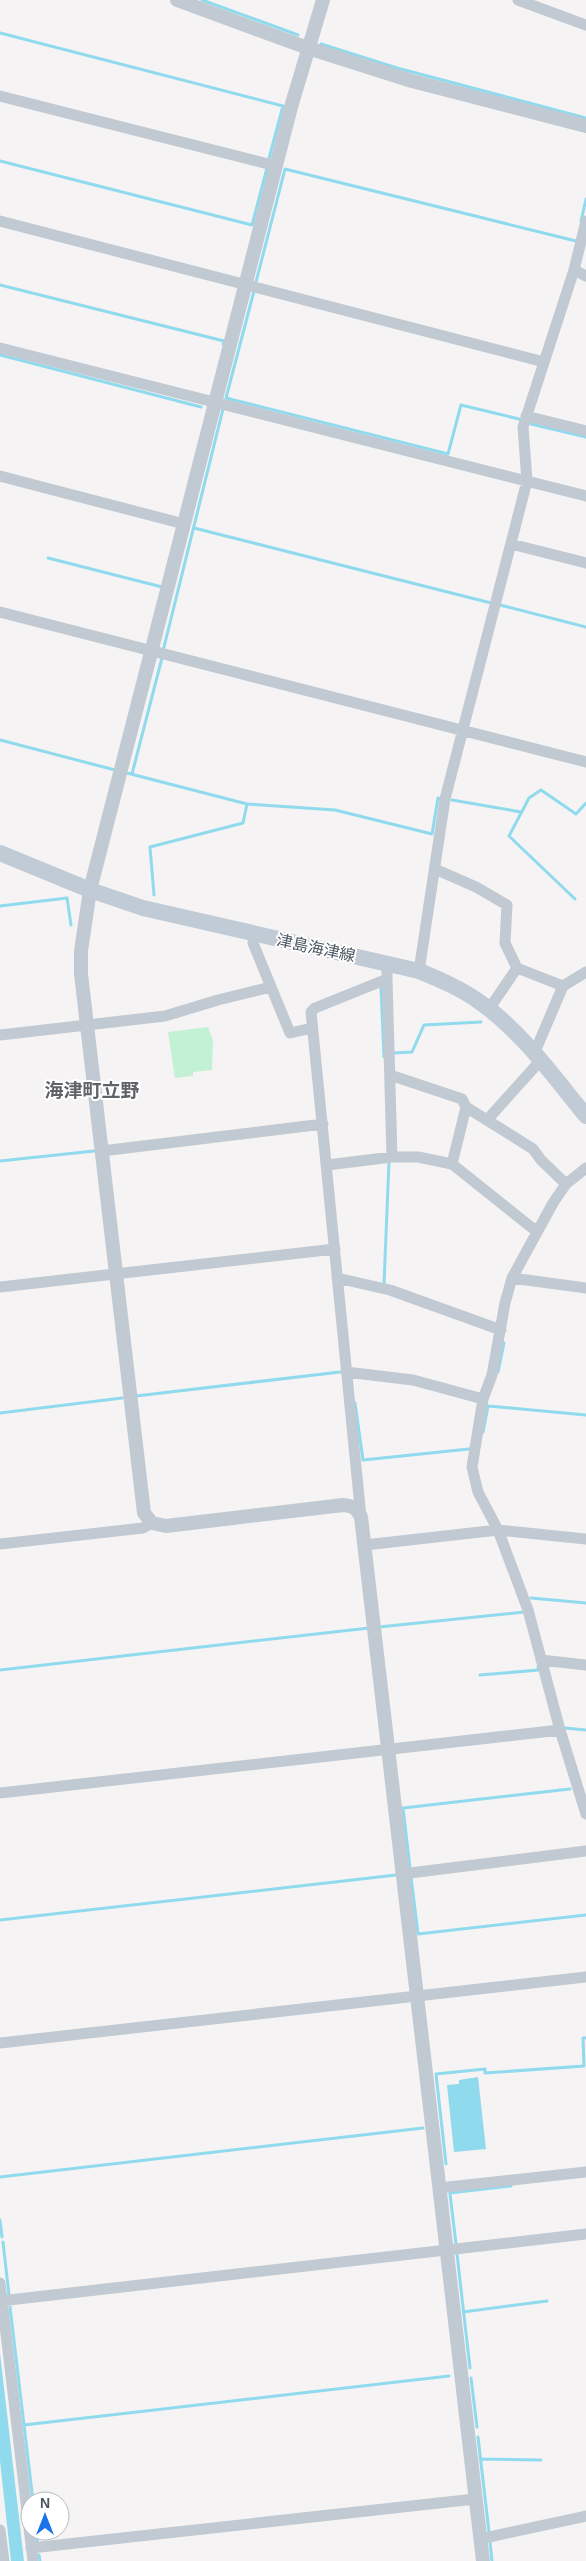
<svg xmlns="http://www.w3.org/2000/svg" width="586" height="2561" font-family="Arial,'Noto Sans JP',sans-serif">
<style>
.green{fill:#c3f1d5}
.water{fill:#90daee}
.lines{fill:none;stroke-linecap:round;stroke-linejoin:round}
.stream{stroke:#90daee;stroke-width:3}
.minor{stroke:#c1cad2;stroke-width:11}
.tertiary{stroke:#c1cad2;stroke-width:14}
.secondary{stroke:#c1cbd6;stroke-width:16}
.labels{text-anchor:middle;dominant-baseline:central;stroke-width:4;stroke-linejoin:round;paint-order:stroke}
.street-label{font-size:16px;fill:#4a5661;stroke:#fff}
.quarter-label{font-size:19px;font-weight:bold;fill:#5f6368;stroke:#fff}
</style>
<rect width="100%" height="100%" fill="#f5f3f3"/>
<!-- green -->
<path class="green" d="M208 1027 213 1041 212 1070 193 1072V1076L175 1078 168 1032Z"/>
<!-- water -->
<path class="water" d="M478 2077 486 2149 454 2152 447 2085 459 2084V2080Z
M0 2353 24 2561H11L0 2461Z"/>
<g class="lines">
<!-- stream -->
<path class="stream" d="M202 0 298 35
M0 33 283 106 268 162
M321 44 397 68 586 118
M0 161 252 225 267 168
M581 221 586 199
M256 282 285 169 576 241
M0 285 224 341 223 344
M254 291 226 398 448 454 461 405 519 419
M0 355 201 407
M531 424 586 437
M194 528 491 603
M48 558 162 587
M500 605 586 627
M163 651 223 409
M0 740 115 770
M127 773 247 804 335 810 432 834 438 798 441 799
M132 774 162 658
M452 800 521 812
M154 895 150 847 243 823 247 804
M575 899 509 836 529 798 541 790 576 814 586 803
M0 906 67 898 71 925
M381 988 384 1057
M394 1053 412 1052 424 1025 481 1022
M0 1161 94 1151
M384 1284 389 1162
M498 1372 504 1343
M136 1396 340 1372
M355 1403 363 1460 469 1449
M0 1413 122 1398
M483 1432 488 1406 586 1415
M531 1598 586 1603
M379 1627 524 1612
M0 1670 369 1628
M480 1675 539 1670 538 1667
M565 1728 586 1730
M410 1868 403 1808 570 1789
M411 1877 418 1934 586 1915
M0 1920 396 1875
M446 2164 436 2074 485 2069V2073L584 2066 583 2038H586
M0 2177 423 2128
M450 2193 511 2186
M450 2194 456 2244
M0 2220 2 2237
M3 2242 9 2295
M457 2254 470 2368
M10 2307 33 2501
M463 2312 547 2301
M471 2378 477 2427
M24 2425 449 2376
M478 2437 489 2532
M480 2459 541 2460
M36 2531 38 2544
M490 2542 492 2561
M39 2555 40 2561"/>
<!-- minor -->
<path class="minor" d="M518 0 586 25
M0 96 276 166
M0 221 544 362
M574 270 586 276
M0 348 586 496
M526 416 586 431
M0 476 184 524
M511 544 586 563
M0 612 586 762
M435 869 476 887 507 905 505 943 517 968
M254 935 253 943 290 1033 312 1028
M419 971 445 799 527 481 523 427 574 270 586 221
M489 1009 517 968 563 986
M0 1035 165 1016 218 1000 271 987
M534 1054 563 986 586 972
M390 1075 462 1099 466 1107 533 1149 541 1160 566 1184
M487 1120 540 1061
M102 1151 323 1124
M392 1157H418L452 1164 536 1231
M452 1164 466 1107
M327 1165 392 1157 387 979
M586 1168 566 1184 553 1203 512 1278 505 1303 492 1375 483 1399 472 1467 478 1492 498 1530 528 1610 560 1730 586 1814
M337 1278 390 1290 501 1330
M512 1278 586 1288
M0 1287 335 1249
M346 1372 413 1380 483 1399
M361 1517 311 1012 315 1008 387 979V963
M0 1544 143 1528 152 1523
M365 1545 498 1530 586 1539
M541 1660 586 1665
M0 1793 560 1730
M402 1874 586 1851
M0 2043 586 1977
M439 2188 586 2172
M0 2283 33 2561
M0 2301 586 2234
M0 2530 4 2561
M480 2539 586 2516
M31 2548 475 2499"/>
<!-- tertiary -->
<path class="tertiary" d="M177 0 308 48 412 81 586 126
M323 0 291 107 90 890 81 951V974L144 1513 152 1523 166 1526 343 1505C353 1506 357 1508 361 1517L483 2561"/>
<!-- secondary -->
<path class="secondary" d="M0 853 90 890 143 908 419 971C441 980 462 989 481 1003 522 1032 554 1077 586 1116"/>
</g>
<g class="labels">
<!-- street labels -->
<g class="street-label">
<text transform="translate(316 948) rotate(12)">津島海津線</text>
</g>
<!-- quarter labels -->
<g class="quarter-label">
<text x="92" y="1090">海津町立野</text>
</g>
</g>
<!-- north arrow -->
<g transform="translate(45 2516)"><circle r="24" fill="#ffffff" stroke="#b7bbc0"/>
<path d="M0-4L9 19L0 12L-9 19Z" fill="#1a73e8"/>
<text y="-8" font-size="14" font-weight="bold" text-anchor="middle" fill="#4a5661">N</text>
</g>
</svg>
